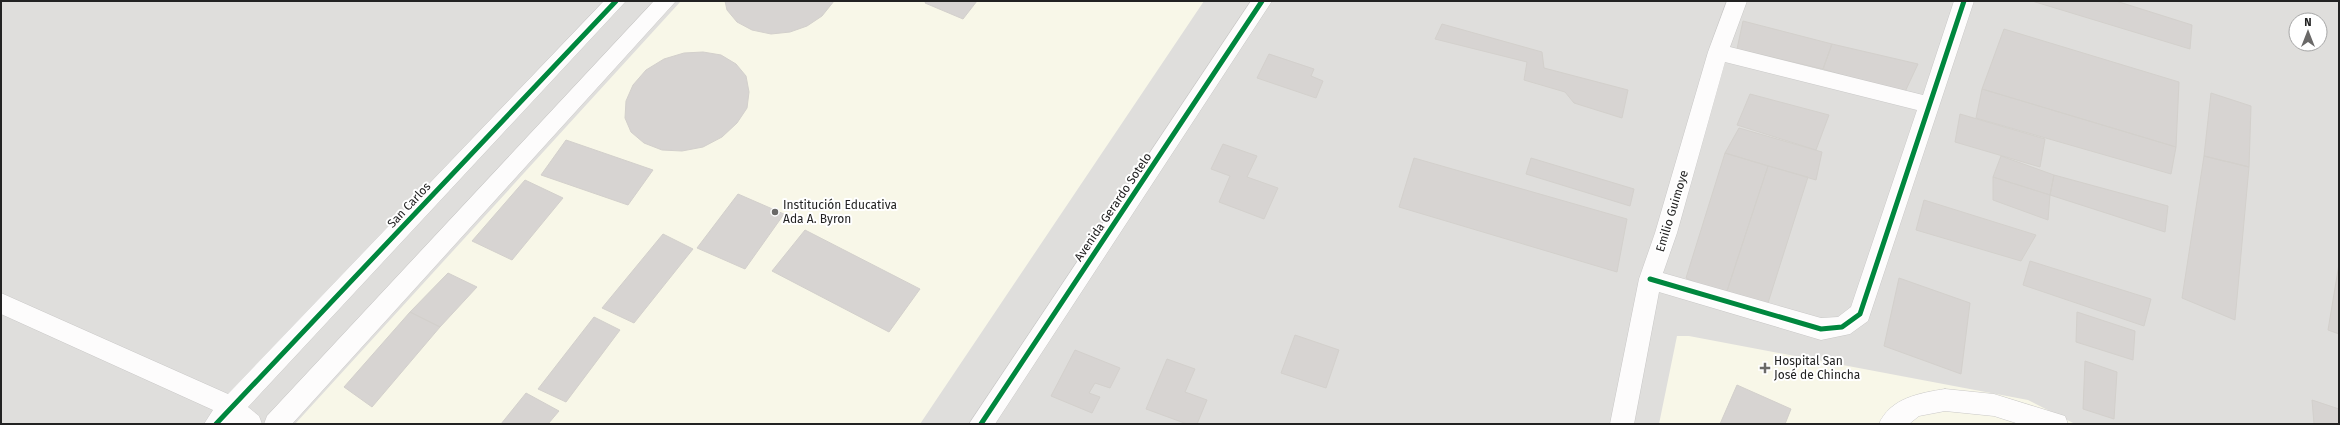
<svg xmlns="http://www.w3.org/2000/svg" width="2340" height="425" font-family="'Fira Sans',sans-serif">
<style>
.residential{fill:#dfdedc;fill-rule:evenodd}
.education{fill:#f8f7e8}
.building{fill:#d7d4d2;stroke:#d3d0cc}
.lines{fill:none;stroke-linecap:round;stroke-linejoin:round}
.minor-casing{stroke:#c9c8c7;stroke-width:1}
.minor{fill:#fdfcfc;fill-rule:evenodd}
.cycleway-casing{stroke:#fff;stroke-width:8}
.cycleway{stroke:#00873e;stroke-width:5}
.poi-dot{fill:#6a6968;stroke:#fff;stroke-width:1.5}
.labels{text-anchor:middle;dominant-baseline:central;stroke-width:4;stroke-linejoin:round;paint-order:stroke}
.street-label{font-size:12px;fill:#222;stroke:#fff}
.poi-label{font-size:12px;fill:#222;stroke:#fff;text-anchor:start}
</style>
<rect width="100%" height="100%" fill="#f0eeeb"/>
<!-- residential -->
<path class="residential" d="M1 1H2339V424H1ZM2296 20H2320V44H2296Z"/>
<!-- education -->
<path class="education" d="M681 1H1204L920 424H295Z
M1677 336H1689L2028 400 2075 424H1659Z"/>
<!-- building -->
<path class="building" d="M725 1H834L822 16 807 26 790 32 771 34 752 30 737 22 727 10Z
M926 1H977L963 19 925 3Z
M2032 1H2116L2192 25 2190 49Z
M1743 21 1832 44 1823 69 1737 49Z
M1442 24 1542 52 1544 68 1628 90 1622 118 1574 103 1565 92 1524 80 1527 62 1435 39Z
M2004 29 2179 82 2176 147 1982 89Z
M1832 44 1918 64 1904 94 1823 69Z
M703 52 721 55 736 64 746 76 749 92 747 108 737 123 722 137 703 147 682 151 662 150 644 143 631 132 625 118 626 101 633 85 646 70 664 59 684 53Z
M1269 54 1314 69 1311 76 1323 81 1316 98 1257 78Z
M1982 89 2176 147 2171 174 1976 118Z
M2211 93 2251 106 2249 167 2204 156Z
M1750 94 1829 115 1816 150 1737 125Z
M1960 114 2045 139 2040 167 1955 142Z
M1739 128 1822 152 1816 180 1725 153Z
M566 140 653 170 628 205 541 175Z
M1223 144 1257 156 1247 177 1278 188 1264 219 1219 202 1230 176 1211 169Z
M1725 153 1768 166 1725 297 1686 278Z
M2001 156 2054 175 2050 195 1993 177Z
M2204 156 2249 167 2235 320 2182 298Z
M1414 158 1627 219 1617 272 1399 207Z
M1531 158 1634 189 1630 206 1526 174Z
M1768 166 1808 177 1767 306 1725 297Z
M2054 175 2168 206 2165 232 2050 195Z
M1993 177 2050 195 2048 220 1993 200Z
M525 180 563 198 512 260 472 241Z
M738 194 784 214 745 269 697 248Z
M1924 200 2036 235 2021 261 1916 230Z
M805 230 920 289 889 332 772 271Z
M663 234 693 249 634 323 602 308Z
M2030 261 2151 299 2144 326 2023 285Z
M2339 264V334L2328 330Z
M448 273 477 287 440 327 410 312Z
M1899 278 1970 303 1961 374 1884 346Z
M410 312 440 327 372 407 344 387Z
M2077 312 2135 331 2133 360 2076 342Z
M594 317 620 330 566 402 538 389Z
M1295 335 1339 350 1326 388 1281 373Z
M1075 350 1120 368 1110 388 1095 383 1089 393 1100 397 1092 413 1051 396Z
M1167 359 1195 369 1185 392 1207 400 1197 424H1187L1146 409Z
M2085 361 2117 372 2114 419 2083 409Z
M1737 385 1791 409 1785 424H1720Z
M526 393 559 411 548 424H501Z
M2312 400 2339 409V424H2314Z"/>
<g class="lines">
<defs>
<path id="minor" d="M604 1H626L248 407 259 416 262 424H204L213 410 1 314V293L228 394Z
M654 1H676L292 424H264L267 416Z
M1251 1H1272L995 424H969Z
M1727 1H1747L1730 47 1923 95 1954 1H1974L1868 321 1850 334 1821 340 1659 292 1634 424H1610L1639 279 1655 233 1708 52ZM1725 62 1917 110 1851 307 1838 317 1821 318 1663 273 1677 233Z
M1945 389 1994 394 2065 416 2068 424H2019L1994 416 1945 411 1919 416 1909 424H1879C1890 398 1920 393 1945 389Z"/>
</defs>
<!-- minor casing -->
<use href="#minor" class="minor-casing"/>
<!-- minor -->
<use href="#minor" class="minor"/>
<defs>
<path id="cycleway" d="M1650 279 1821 329 1842 327 1860 314 1964 1
M216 424 616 1
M981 424 1262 1"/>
</defs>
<!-- cycleway casing -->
<use href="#cycleway" class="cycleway-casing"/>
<!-- cycleway -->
<use href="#cycleway" class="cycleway"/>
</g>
<!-- markers -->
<g class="poi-dot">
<circle cx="775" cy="212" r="4"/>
<path d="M1763 362h4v4h4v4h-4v4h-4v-4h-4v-4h4z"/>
</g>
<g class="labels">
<!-- street labels -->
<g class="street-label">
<text transform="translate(409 205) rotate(-47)">San Carlos</text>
<text transform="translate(1113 207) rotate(-56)">Avenida Gerardo Sotelo</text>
<text transform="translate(1672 211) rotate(-73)">Emilio Guimoye</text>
</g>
<!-- poi labels -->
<g class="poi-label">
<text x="783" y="205">Institución Educativa<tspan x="783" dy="14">Ada A. Byron</tspan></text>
<text x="1774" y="361">Hospital San<tspan x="1774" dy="14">José de Chincha</tspan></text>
</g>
</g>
<!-- border -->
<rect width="2340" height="425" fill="none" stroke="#222222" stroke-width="4"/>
<!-- north arrow -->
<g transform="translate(2308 32)"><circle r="19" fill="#ffffff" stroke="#a7a7a7"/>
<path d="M0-3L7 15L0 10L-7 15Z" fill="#6a6968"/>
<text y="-6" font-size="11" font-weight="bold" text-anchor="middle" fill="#222222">N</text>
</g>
</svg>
